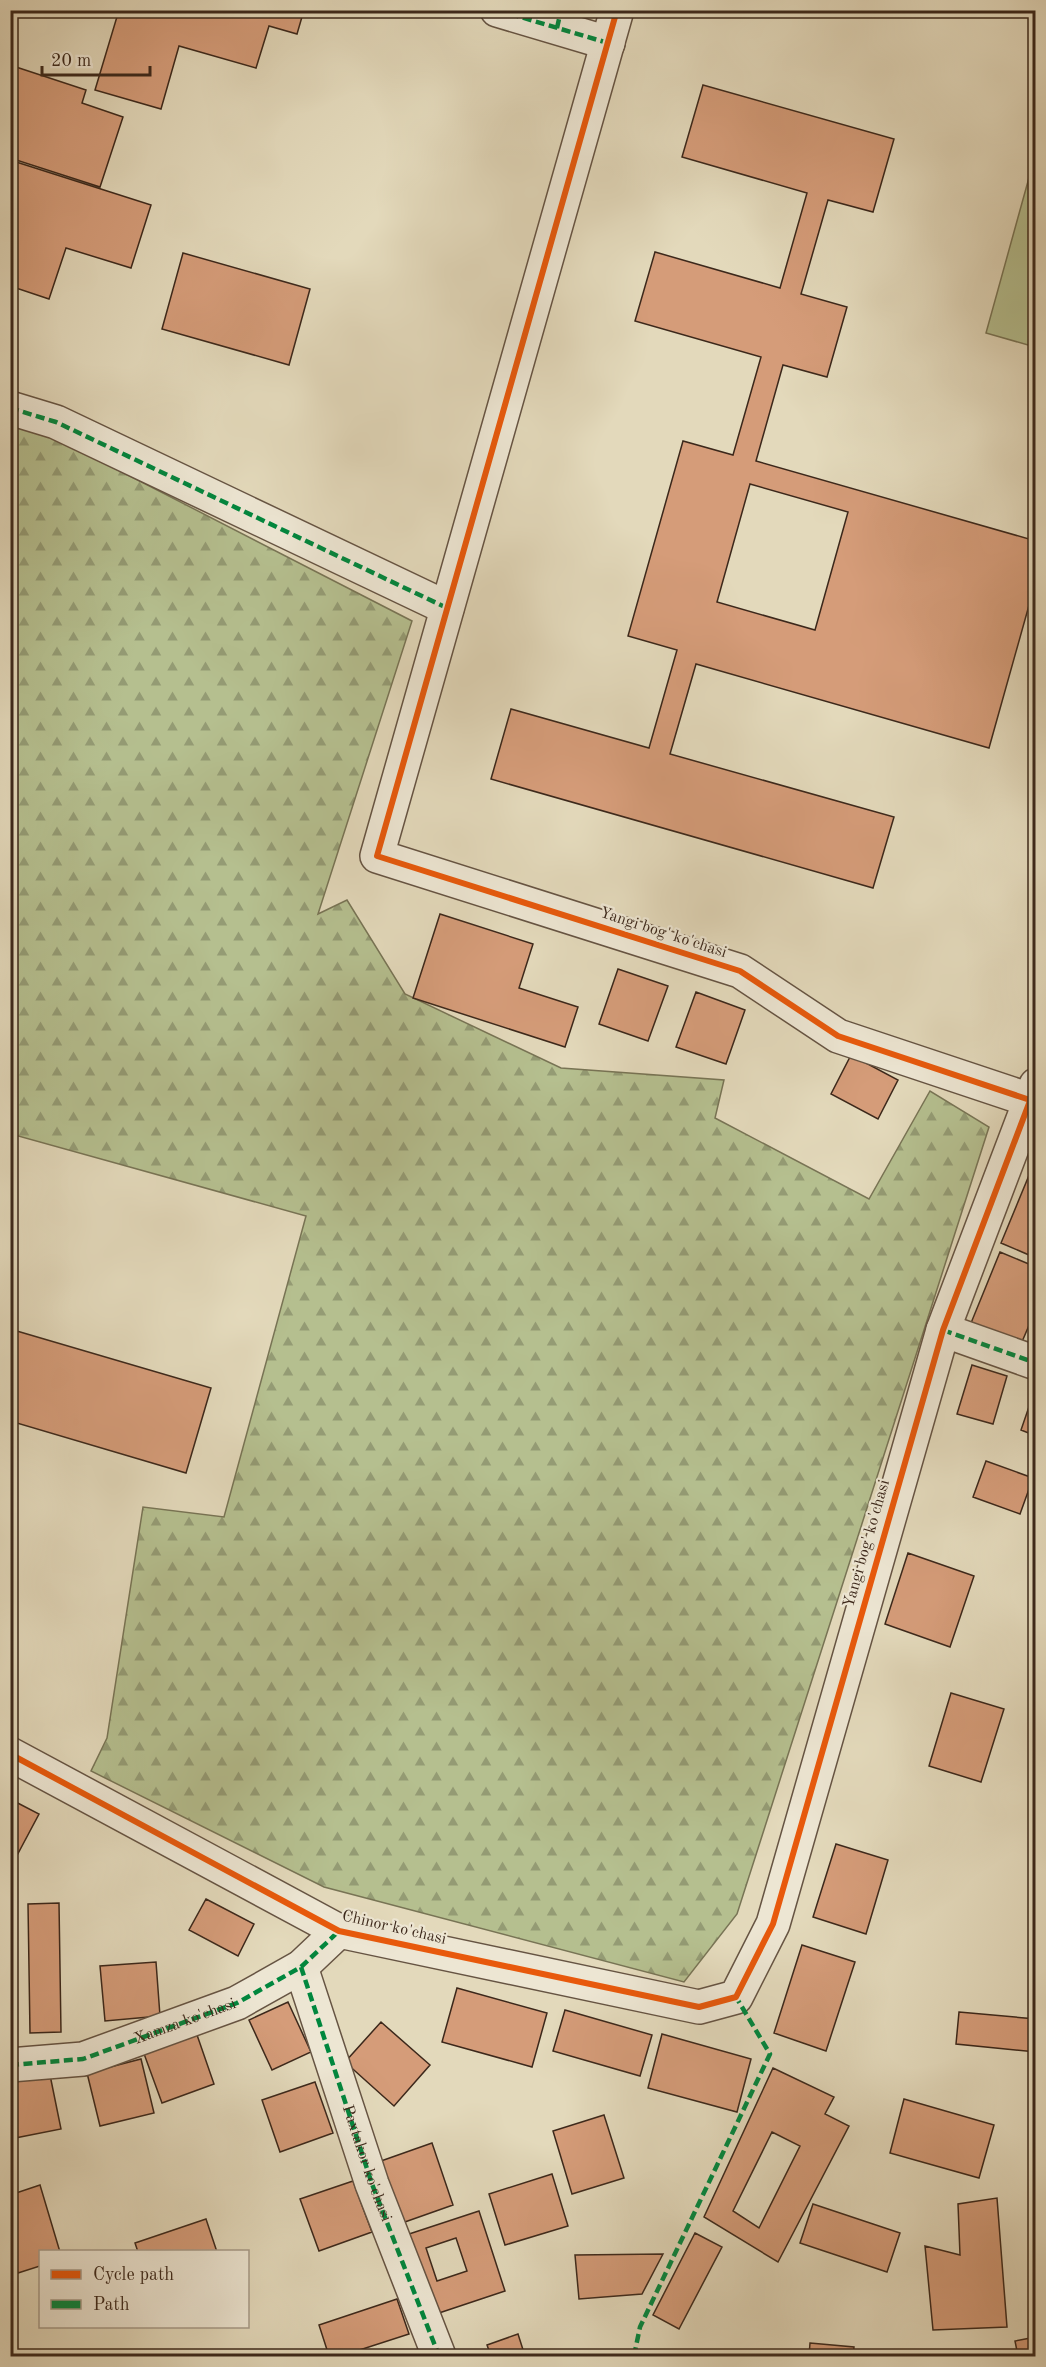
<svg xmlns="http://www.w3.org/2000/svg" width="1046" height="2367" font-family="'Old Standard TT',serif">
<style>
.forest{fill:url(#forest-firs);stroke:#787455;stroke-width:1.5}
.park{fill:#b5bf8f;stroke:#787455;stroke-width:1.5}
.building{fill:#d59c79;stroke:#3c281b;stroke-width:1.5;fill-rule:evenodd}
.lines{fill:none;stroke-linecap:round;stroke-linejoin:round}
.minor-casing{stroke:#665443;stroke-width:36}
.minor{stroke:#ede6d3;stroke-width:33}
.quiet{stroke:#00873e;stroke-width:4.5;stroke-dasharray:9 4.5;stroke-linecap:butt}
.cycleway-casing{stroke:#ede6d3;stroke-width:10}
.cycleway{stroke:#e8590c;stroke-width:6}
.labels{text-anchor:middle;dominant-baseline:central;stroke-width:4.5;stroke-linejoin:round;paint-order:stroke}
.street-label{font-size:16px;fill:#3c281b;stroke:#ede6d3}
</style>
<defs>
<pattern id="forest-firs" width="22" height="20" patternUnits="userSpaceOnUse" patternTransform="scale(1.5)"><rect width="22" height="20" fill="#b5bf8f"/><path d="M5 1l3.5 6h-7zM16 11l3.5 6h-7z" fill="#949b74"/></pattern>
</defs>
<rect width="100%" height="100%" fill="#e3d9bb"/>
<filter id="stains"><feTurbulence type="fractalNoise" baseFrequency=".00333" numOctaves="4"/><feColorMatrix values="0 0 0 0 .2 0 0 0 0 .09 0 0 0 0 .02 0 0 0 .5 -.17"/></filter>
<radialGradient id="worn" r=".72"><stop offset=".6" stop-color="#630" stop-opacity="0"/><stop offset="1" stop-color="#630" stop-opacity=".3"/></radialGradient>
<!-- forest -->
<path class="forest" d="M10 423 54 437 412 621 318 914 347 900 405 994 561 1068 724 1080 715 1118 869 1199 930 1091 989 1127 737 1914 684 1982 324 1887 91 1771 107 1738 143 1507 224 1517 306 1216 11 1134Z"/>
<!-- park -->
<path class="park" d="M1035 156V347L986 333Z"/>
<!-- building -->
<path class="building" d="M119 10H304L297 34 269 26 256 68 179 46 161 109 95 90Z
M10 65 86 90 82 103 123 117 100 187 10 158Z
M703 85 894 139 873 212 828 200 801 294 847 307 827 377 783 365 756 461 1036 541V592L1033 591 989 748 696 664 670 754 894 817 873 888 491 779 511 709 649 748 677 650 628 636 683 441 733 455 761 357 635 321 655 252 780 288 807 193 682 157ZM750 484 848 512 815 630 717 602Z
M10 160 151 205 131 268 66 248 49 299 10 286Z
M183 253 310 289 289 365 162 329Z
M440 914 533 944 519 988 578 1007 565 1047 413 998Z
M618 969 668 986 648 1041 599 1024Z
M696 992 745 1010 726 1064 676 1047Z
M851 1055 898 1080 878 1119 831 1094Z
M1030 1173 1036 1175V1258L1001 1243Z
M1000 1252 1036 1267V1309L1021 1344 971 1323Z
M10 1329 211 1388 186 1473 10 1421Z
M972 1365 1007 1376 993 1424 957 1414Z
M1033 1395H1036V1436L1021 1430Z
M986 1461 1033 1478 1020 1514 973 1497Z
M908 1553 974 1576 950 1647 885 1624Z
M951 1693 1004 1709 981 1782 929 1766Z
M10 1799 39 1814 14 1861 10 1859Z
M836 1844 888 1860 866 1934 813 1917Z
M206 1899 254 1924 238 1956 189 1930Z
M59 1903 61 2032 30 2033 28 1904Z
M802 1945 855 1962 826 2051 774 2033Z
M156 1962 160 2016 105 2021 100 1966Z
M10 1984H13L12 2043H10Z
M457 1988 547 2013 532 2067 442 2042Z
M288 2002 311 2052 272 2070 249 2020Z
M565 2010 652 2035 640 2076 553 2051Z
M959 2012 1036 2019V2052L956 2044Z
M381 2022 430 2065 394 2106 345 2062Z
M196 2032 214 2084 162 2103 143 2051Z
M662 2034 751 2059 737 2112 648 2088Z
M141 2059 154 2113 100 2126 87 2073Z
M773 2068 834 2097 825 2114 849 2126 778 2262 704 2217ZM772 2132 800 2146 759 2228 733 2211Z
M50 2075 61 2129 10 2139V2083Z
M315 2082 333 2133 280 2152 262 2100Z
M904 2099 994 2125 979 2178 890 2153Z
M604 2115 624 2178 572 2194 553 2131Z
M432 2143 453 2205 402 2223 381 2161Z
M552 2174 568 2226 505 2245 489 2194Z
M353 2181 372 2232 319 2251 300 2199Z
M40 2185 60 2252H40V2266L18 2273 10 2248V2195Z
M997 2198 1007 2327 933 2330 925 2246 960 2255 958 2204Z
M813 2204 900 2233 887 2272 800 2243Z
M479 2211 505 2291 433 2315 406 2235ZM456 2238 467 2271 437 2281 426 2248Z
M206 2219 217 2252H138L135 2243Z
M695 2233 722 2247 679 2329 653 2315Z
M663 2254 642 2294 579 2299 575 2255Z
M397 2299 409 2334 341 2356H329L319 2325Z
M518 2334 525 2356H491L487 2345Z
M1036 2337V2356H1018L1015 2341Z
M810 2343 854 2347 853 2356H809Z"/>
<g class="lines">
<defs>
<g id="minor">
<path d="M497 10 608 43"/>
<path d="M617 10 377 856 740 971 838 1036 1030 1100"/>
<path d="M10 408 56 422 447 608"/>
<path d="M943 1330 1036 1363"/>
<path d="M10 1754 339 1931 699 2007 736 1997 773 1924 943 1330 1036 1085"/>
<path id="s1" d="M301 1967 372 2184 439 2356"/>
<path id="s2" d="M10 2065 83 2059 237 2003 301 1967 339 1931"/>
</g>
</defs>
<!-- minor casing -->
<use href="#minor" class="minor-casing"/>
<!-- minor -->
<use href="#minor" class="minor"/>
<!-- quiet -->
<path class="quiet" d="M497 10 608 43
M557 28 561 10
M10 408 56 422 447 608
M943 1330 1036 1363
M301 1967 372 2184 439 2356
M10 2065 83 2059 237 2003 301 1967 339 1931
M634 2356 640 2327 770 2054 736 1997"/>
<defs>
<path id="cycleway" d="M617 10 377 856 740 971 838 1036 1030 1100
M10 1754 339 1931 699 2007 736 1997 773 1924 943 1330 1036 1085"/>
</defs>
<!-- cycleway casing -->
<use href="#cycleway" class="cycleway-casing"/>
<!-- cycleway -->
<use href="#cycleway" class="cycleway"/>
</g>
<g class="labels">
<!-- street labels -->
<g class="street-label">
<text transform="translate(663 933) rotate(18)">Yangi bog' ko'chasi</text>
<text transform="translate(867 1544) rotate(-74)">Yangi bog' ko'chasi</text>
<text transform="translate(394 1928) rotate(13)">Chinor ko'chasi</text>
<text stroke="none"><textPath href="#s2" startOffset="182">Xamza ko'chasi</textPath></text>
<text stroke="none"><textPath href="#s1" startOffset="207">Paxtakor ko'chasi</textPath></text>
</g>
</g>
<!-- margin -->
<rect width="1046" height="2367" fill="none" stroke="#e3d9bb" stroke-width="36"/>
<rect x="12" y="12" width="1022" height="2343" fill="none" stroke="#3c281b" stroke-width="3"/>
<rect x="18" y="18" width="1010" height="2331" fill="none" stroke="#3c281b" stroke-width="1.5"/>
<!-- legend -->
<rect x="39" y="2250" width="210" height="78" fill="#ede6d3" stroke="#a69a89" stroke-width="1.5"/>
<rect x="51" y="2270" width="30" height="9" fill="#e8590c" stroke="#a69a89" stroke-width="1.5"/>
<text x="93" y="2280" font-size="18" fill="#3c281b">Cycle path</text>
<rect x="51" y="2300" width="30" height="9" fill="#00873e" stroke="#a69a89" stroke-width="1.5"/>
<text x="93" y="2310" font-size="18" fill="#3c281b">Path</text>
<!-- scale -->
<path d="M42 66v9h108v-9" fill="none" stroke="#3c281b" stroke-width="3"/>
<text x="51" y="66" font-size="18" fill="#3c281b" stroke="#ede6d3" stroke-width="4.5" paint-order="stroke">20 m</text>
<rect width="100%" height="100%" filter="url(#stains)"/>
<rect width="100%" height="100%" fill="url(#worn)"/>
</svg>
